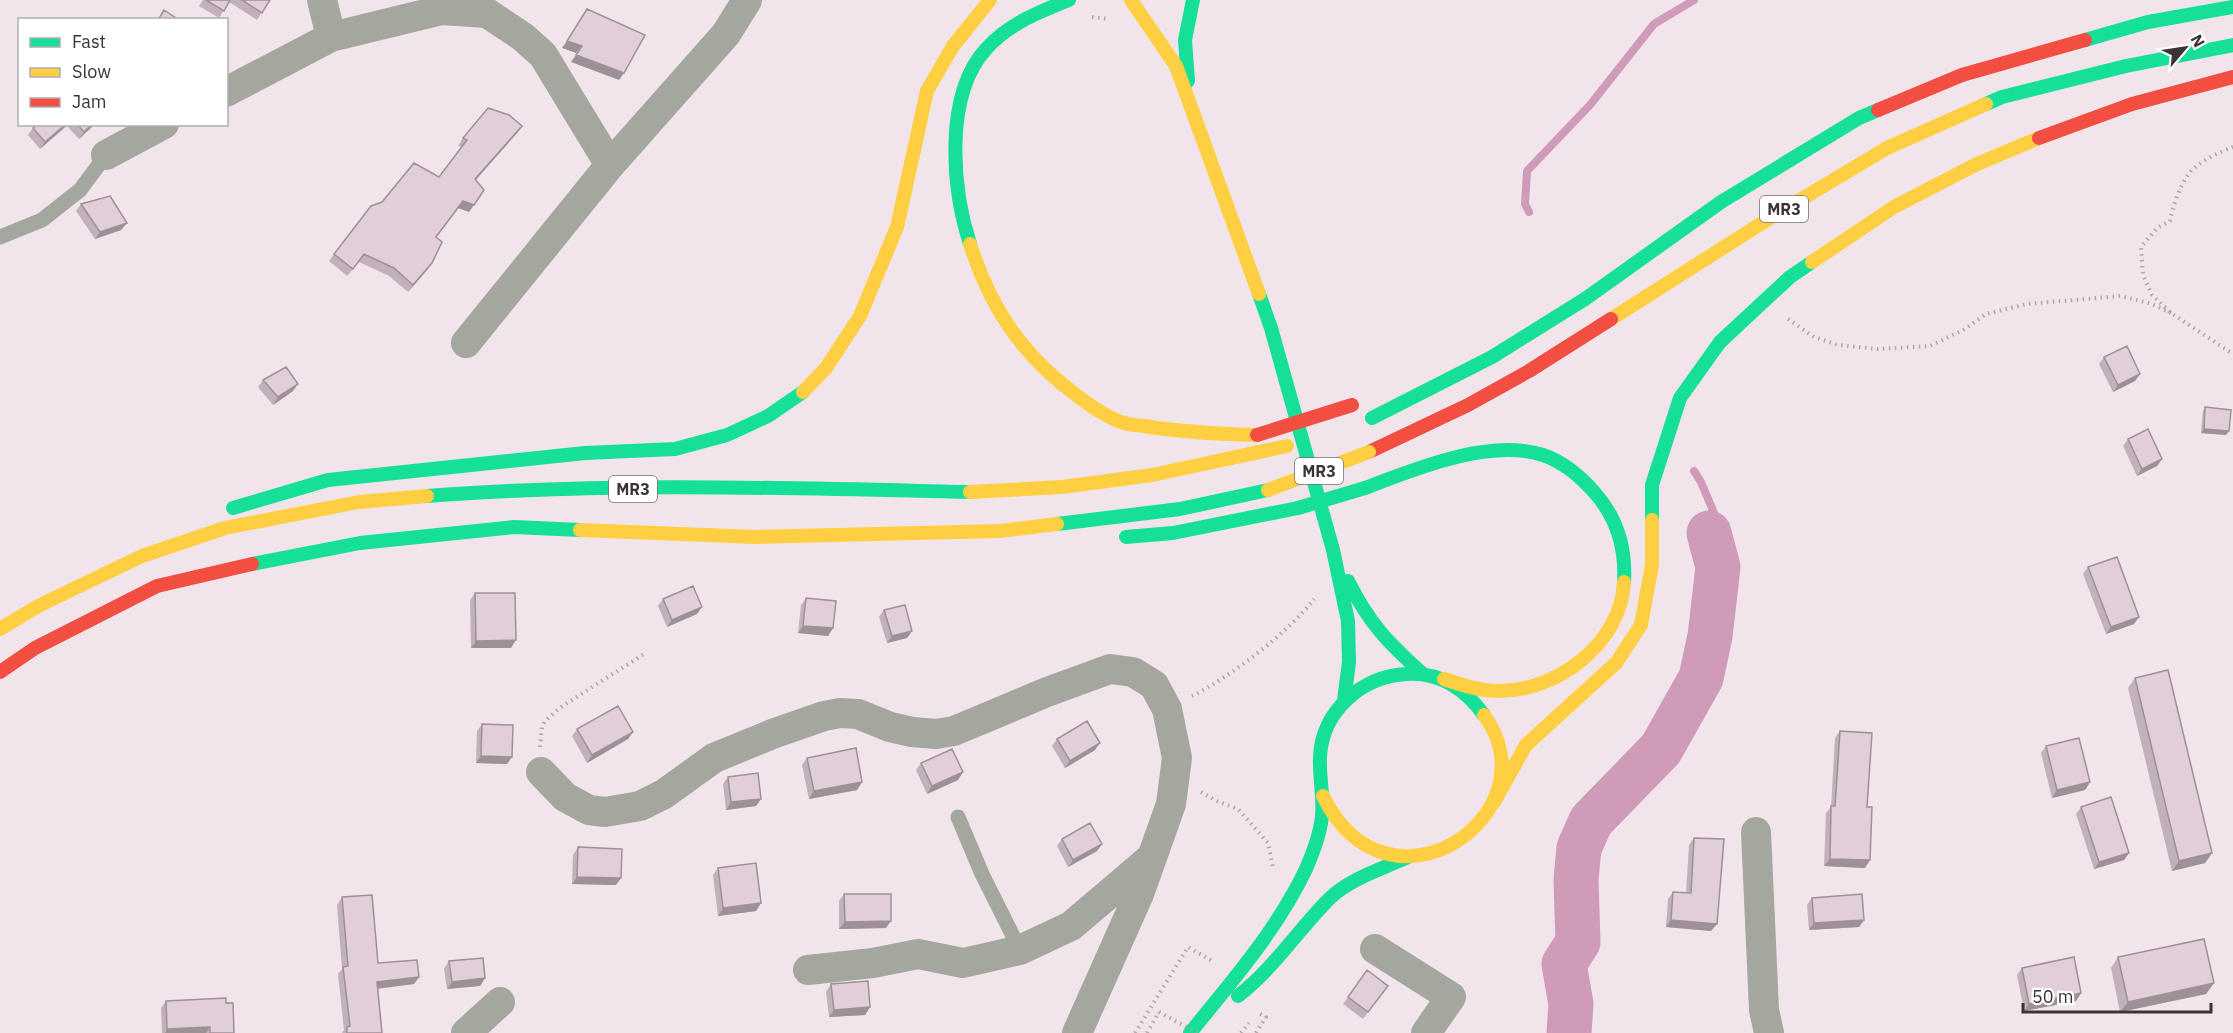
<svg xmlns="http://www.w3.org/2000/svg" width="2233" height="1033" font-family="'IBM Plex Sans',sans-serif">
<style>
.lines{fill:none;stroke-linecap:round;stroke-linejoin:round}
.stream{stroke:#d09bb8;stroke-width:8}
.river{stroke:#d09bb8;stroke-width:45}
.path{stroke:#aaa9a4;stroke-width:4;stroke-dasharray:1.5 4.5;stroke-linecap:butt}
.lane{stroke:#a4a79d;stroke-width:15}
.street{stroke:#a4a79d;stroke-width:30}
.fast{stroke:#16e098;stroke-width:14}
.slow{stroke:#ffcf43;stroke-width:14}
.jam{stroke:#f24e42;stroke-width:14}
.path-bridge{stroke:#aaa9a4;stroke-width:4;stroke-dasharray:1.5 4.5;stroke-linecap:butt}
.fast-bridge{stroke:#16e098;stroke-width:14}
.slow-bridge{stroke:#ffcf43;stroke-width:14}
.jam-bridge{stroke:#f24e42;stroke-width:14}
.wall{fill:#c2b1ba}
.shaded-wall{fill:#9e9097}
.building{fill:#e2ced8;stroke:#9e9097;stroke-width:1.5}
.labels{text-anchor:middle;dominant-baseline:central;stroke-width:5;stroke-linejoin:round;paint-order:stroke}
.shield{fill:#fff;stroke:#767073;stroke-width:1.5}
.shield-label{font-size:16px;font-weight:bold;fill:#3c3337}
</style>
<rect width="100%" height="100%" fill="#f1e5eb"/>
<g class="lines">
<!-- stream -->
<path class="stream" d="M1529 212 1525 204 1527 171 1590 105 1654 24 1694 0
M1694 471 1701 482 1714 513 1709 533"/>
<!-- river -->
<path class="river" d="M1569 1033 1571 1004 1564 964 1578 942 1576 879 1579 848 1591 821 1661 749 1701 678 1710 636 1718 567 1709 533"/>
<!-- path -->
<path class="path" d="M1092 17 1108 19
M2233 147C2219 152 2196 163 2188 175 2179 187 2173 207 2170 221L2157 228 2141 247 2143 275 2152 295 2171 313 2233 354
M1788 319 1814 337 1838 345 1878 349 1930 346 1965 329 1986 314 2027 304 2121 296 2152 304 2171 313
M1192 696C1230 677 1288 633 1314 599
M540 747 542 727 545 721 561 707 644 654
M1201 792 1217 801 1238 809 1268 843 1273 868
M1135 1033 1188 947 1212 961
M1147 1033 1159 1012
M1241 1033 1249 1023
M1256 1033 1266 1017 1259 1013"/>
<!-- lane -->
<path class="lane" d="M0 237 42 220 80 190 106 155
M958 817 982 874 1020 950"/>
<!-- street -->
<path class="street" d="M322 0 331 37
M226 92 331 37 442 10 487 13 523 37 543 55 610 165
M106 155 164 124
M466 343 610 165 726 34 747 0
M541 772 565 797 589 810 605 812 640 806 664 794 714 758 775 733 824 716 840 713 858 714 890 727 912 732 936 734 954 731 1047 692 1110 669 1133 672 1154 685 1167 709 1177 758 1171 804 1139 894 1077 1033
M1756 832 1764 1010 1769 1033
M1375 949 1451 997 1426 1033
M808 970 873 963 918 954 963 963 1020 950 1071 926 1151 858
M466 1033 500 1002"/>
<!-- fast -->
<path class="fast" d="M2085 40 2148 22 2233 7
M1188 81 1185 40 1193 0
M1986 104 2002 97 2126 66 2233 45
M970 244C952 188 944 95 986 49 1008 24 1039 12 1069 0
M1259 294 1271 328 1333 550 1348 621 1349 662 1344 701
M1372 418 1492 357 1585 299 1721 202 1859 118 1878 110
M1365 488C1415 469 1489 438 1543 455 1564 462 1581 477 1595 493 1617 518 1626 548 1624 582
M427 496C608 482 789 488 970 492
M233 508 328 480 585 453 675 449 727 435 768 416 803 392
M1652 520V485L1680 398 1720 342 1790 277 1812 262
M1057 524 1180 509 1268 490
M1126 537 1173 533 1298 508
M252 564 360 543 514 527 580 530
M1348 581C1369 623 1388 643 1423 674
M1238 996C1274 968 1298 930 1330 898 1351 878 1382 869 1408 857
M1190 1033C1232 981 1277 930 1306 869 1313 853 1320 834 1322 817 1324 797 1319 777 1320 757 1322 711 1362 676 1407 674 1440 672 1465 689 1484 715"/>
<!-- slow -->
<path class="slow" d="M1131 0 1176 66 1259 294
M970 244C990 307 1021 354 1075 394 1089 405 1104 416 1121 422 1128 425 1136 425 1144 426 1181 432 1219 434 1257 435
M1812 262 1894 207 1977 164 2039 138
M1611 319 1770 218 1887 148 1986 104
M803 392 826 368 860 316 897 227 927 91 953 46 990 0
M970 492 1062 487 1152 475 1287 446
M580 530 756 537 1000 531 1057 524
M0 629 40 605 142 556 225 528 359 502 427 496
M1444 679C1462 685 1480 691 1499 691 1557 691 1621 644 1624 582
M1323 796C1388 929 1556 814 1484 715
M1494 802 1526 745 1616 663 1641 625 1652 565V520"/>
<!-- jam -->
<path class="jam" d="M1878 110 1962 75 2085 40
M2039 138 2132 104 2233 77
M1369 452 1468 405 1529 371 1611 319
M0 672 35 648 157 586 252 564"/>
<!-- path-bridge -->
<path class="path-bridge" d="M1159 1012 1197 1033"/>
<!-- fast-bridge -->
<path class="fast-bridge" d="M1298 508 1365 488"/>
<!-- slow-bridge -->
<path class="slow-bridge" d="M1268 490 1369 452"/>
<!-- jam-bridge -->
<path class="jam-bridge" d="M1257 435 1352 405"/>
</g>
<!-- wall -->
<path class="wall" d="M203 0H270L257 20 229 2 219 18 199 6Z
M37 124H95L79 139 67 126 40 149 28 135 33 128Z
M522 126 517 133 476 180 469 212 458 208 436 237 427 270 408 292 389 276 359 262 347 276 329 261 334 254 382 202 439 177 462 147 458 146 463 138Z
M81 204 127 223 121 230 95 239 76 211Z
M2104 357 2140 374 2135 381 2113 392 2099 364Z
M263 380 293 391 273 405 258 387Z
M2205 407 2229 431 2226 435 2201 433 2203 411Z
M2128 439 2162 459 2157 466 2137 476 2123 446Z
M2088 567 2134 624 2106 634 2083 574Z
M475 593 511 648H471L470 600Z
M806 598 833 628 828 636 798 633 801 605Z
M663 599 697 614 667 627 658 606Z
M884 610 912 631 907 638 887 643 879 617Z
M2135 678 2212 853 2205 863 2172 871 2128 688Z
M482 724 512 757 507 764 476 763 477 731Z
M577 729 633 732 628 739 587 763 572 736Z
M1840 731 1867 807 1870 860 1865 868 1824 866 1826 813 1831 807 1835 738Z
M1057 739 1095 750 1065 768 1052 746Z
M2046 746 2090 782 2085 790 2052 798 2041 753Z
M807 758 862 782 857 790 809 799 802 765Z
M921 763 963 772 958 780 927 794 916 770Z
M728 777 761 799 756 806 726 810 723 784Z
M2081 807 2129 853 2124 860 2094 869 2076 814Z
M1694 838 1711 931 1666 927 1668 899 1673 892 1686 893 1689 845Z
M1062 839 1102 844 1097 851 1068 867 1057 846Z
M578 847 616 885 572 884 573 855Z
M718 868 761 903 756 911 718 916 713 875Z
M844 894 886 928 839 929V901Z
M342 897 378 963 419 977 414 984 378 989 382 1033H342L344 1030 338 974 342 969 337 905Z
M1812 898 1864 920 1859 927 1809 930 1807 905Z
M2118 957 2214 983 2206 994 2120 1012 2111 968Z
M449 961 485 978 480 986 447 989 444 969Z
M2022 968 2081 993 2076 1001 2024 1011 2017 975Z
M1367 970 1388 986 1363 1019 1343 1004Z
M831 984 870 1007 865 1015 829 1017 826 992Z
M166 1001 226 1003 234 1033H162L161 1008Z"/>
<!-- shaded-wall -->
<path class="shaded-wall" d="M567 41 582 46 576 53 562 48Z
M576 55 624 73 619 80 571 62Z
M66 124H68L40 149 45 142Z
M92 124H95L79 139 84 132Z
M522 126 517 133 470 186 475 179Z
M463 201 474 205 469 212 458 208Z
M127 223 121 230 95 239 100 232Z
M432 263 427 270 408 292 413 285Z
M2140 374 2135 381 2113 392 2118 385Z
M298 384 293 391 273 405 278 397Z
M2204 429 2229 431 2226 435 2201 433Z
M2162 459 2157 466 2137 476 2142 469Z
M702 607 697 614 667 627 672 620Z
M2139 617 2134 624 2106 634 2111 627Z
M803 626 833 628 828 636 798 633Z
M912 631 907 638 887 643 892 636Z
M516 640 511 648H471L476 641Z
M633 732 628 739 587 763 592 755Z
M1100 743 1095 750 1065 768 1070 761Z
M481 756 512 757 507 764 476 763Z
M963 772 958 780 927 794 932 786Z
M862 782 857 790 809 799 814 791Z
M2090 782 2085 790 2052 798 2057 790Z
M761 799 756 806 726 810 731 802Z
M1102 844 1097 851 1068 867 1073 860Z
M2129 853 2124 860 2094 869 2099 862Z
M2212 853 2205 863 2172 871 2179 861Z
M1830 859 1870 860 1865 868 1824 866Z
M577 877 621 878 616 885 572 884Z
M761 903 756 911 718 916 723 908Z
M1671 920 1717 924 1711 931 1666 927Z
M1864 920 1859 927 1809 930 1814 923Z
M891 921 886 928 839 929 845 922Z
M419 977 414 984 372 989 377 982Z
M485 978 480 986 447 989 452 982Z
M2214 983 2206 994 2120 1012 2128 1002Z
M2081 993 2076 1001 2024 1011 2029 1004Z
M870 1007 865 1015 829 1017 834 1010Z
M210 1027 206 1033H165L167 1029Z"/>
<!-- building -->
<path class="building" d="M206 0H230L224 11Z
M242 0H270L262 13Z
M587 9 645 35 624 73 576 55 582 46 567 41Z
M164 10 179 20H158Z
M488 108 509 115 522 126 475 179 484 190 474 205 463 201 436 237 442 242 432 263 413 285 394 268 364 254 353 269 334 254 371 206 382 202 414 163 439 177 467 140 463 138Z
M37 124H66L45 142 33 128Z
M77 124H92L84 132Z
M110 196 127 223 100 232 81 204Z
M2127 346 2140 374 2118 385 2104 357Z
M286 367 298 384 278 397 263 380Z
M2205 407 2231 410 2229 431 2204 429Z
M2148 429 2162 459 2142 469 2128 439Z
M2117 557 2139 617 2111 627 2088 567Z
M693 586 702 607 672 620 663 599Z
M475 593H515L516 640 476 641Z
M806 598 836 601 833 628 803 626Z
M905 605 912 631 892 636 884 610Z
M2168 670 2212 853 2179 861 2135 678Z
M618 706 633 732 592 755 577 729Z
M1087 721 1100 743 1070 761 1057 739Z
M482 724 513 725 512 757 481 756Z
M1840 731 1872 733 1867 807H1872L1870 860 1830 859 1831 806H1835Z
M2079 738 2090 782 2057 790 2046 746Z
M856 748 862 782 814 791 807 758Z
M952 749 963 772 932 786 921 763Z
M758 773 761 799 731 802 728 777Z
M2111 797 2129 853 2099 862 2081 807Z
M1090 823 1102 844 1073 860 1062 839Z
M1694 838 1724 839 1717 924 1671 920 1673 892 1691 893Z
M578 847 622 849 621 878 577 877Z
M756 863 761 903 723 908 718 868Z
M844 894H891V921L845 922Z
M1862 894 1864 920 1814 923 1812 898Z
M372 895 378 963 417 960 419 977 377 982 382 1033H347V1027L350 1026 343 967 348 966 342 897Z
M2204 939 2214 983 2128 1002 2118 957Z
M2074 957 2081 993 2029 1004 2022 968Z
M483 958 485 978 452 982 449 961Z
M1367 970 1388 986 1368 1012 1348 997Z
M868 981 870 1007 834 1010 831 984Z
M226 998V1003H233L234 1033H210V1027L167 1029 166 1001Z"/>
<g class="labels">
<!-- shield labels -->
<g class="shield">
<rect x="1760" y="196" width="48" height="26" rx="4.5"/>
<rect x="1295" y="458" width="48" height="26" rx="4.5"/>
<rect x="609" y="476" width="48" height="26" rx="4.5"/>
</g>
<g class="shield-label">
<text x="1784" y="209">MR3</text>
<text x="1319" y="471">MR3</text>
<text x="633" y="489">MR3</text>
</g>
</g>
<!-- legend -->
<rect x="18" y="18" width="210" height="108" fill="#ffffff" stroke="#b1adaf" stroke-width="1.5"/>
<rect x="30" y="38" width="30" height="9" fill="#16e098" stroke="#b1adaf" stroke-width="1.5"/>
<text x="72" y="48" font-size="18" fill="#3c3337">Fast</text>
<rect x="30" y="68" width="30" height="9" fill="#ffcf43" stroke="#b1adaf" stroke-width="1.5"/>
<text x="72" y="78" font-size="18" fill="#3c3337">Slow</text>
<rect x="30" y="98" width="30" height="9" fill="#f24e42" stroke="#b1adaf" stroke-width="1.5"/>
<text x="72" y="108" font-size="18" fill="#3c3337">Jam</text>
<!-- north arrow -->
<g transform="translate(2185 48) rotate(61)" stroke="#ffffff" stroke-width="4.5" paint-order="stroke">
<path d="M0-4.5L10 22L0 15L-10 22Z" fill="#3c3337"/>
<text y="-9" font-size="16" font-weight="bold" text-anchor="middle" fill="#3c3337">N</text>
</g>
<!-- scale -->
<path d="M2023 1003v9h188v-9" fill="none" stroke="#3c3337" stroke-width="3"/>
<text x="2032" y="1003" font-size="18" fill="#3c3337" stroke="#ffffff" stroke-width="4.5" paint-order="stroke">50 m</text>
</svg>
